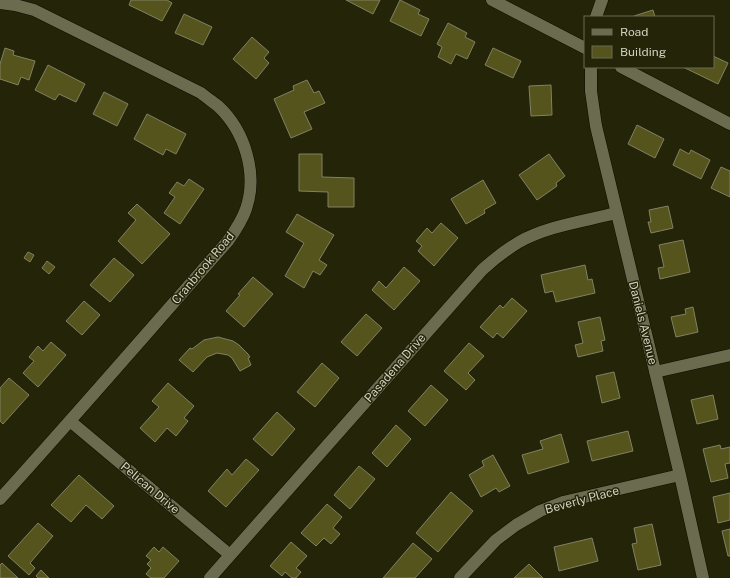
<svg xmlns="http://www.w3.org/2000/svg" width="730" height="578" font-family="'Public Sans',sans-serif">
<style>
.building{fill:#55541d;stroke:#818164}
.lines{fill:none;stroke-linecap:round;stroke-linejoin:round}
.minor-casing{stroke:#0e0c00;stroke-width:13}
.minor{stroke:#6b6b4f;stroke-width:12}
.labels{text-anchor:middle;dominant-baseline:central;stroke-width:3;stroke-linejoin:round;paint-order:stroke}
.street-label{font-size:12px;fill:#d2d2c3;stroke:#242409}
</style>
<rect width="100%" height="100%" fill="#242409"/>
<!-- building -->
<path class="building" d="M131 0H167L172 3 162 21 129 5Z
M346 0H380L373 14Z
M400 0 420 10 418 14 429 19 421 36 390 21Z
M653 10 655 17H635L634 16Z
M184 14 212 27 203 45 175 33Z
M448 23 467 33 465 37 475 42 467 59 456 54 451 64 438 57 442 47 437 44Z
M252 37 269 52 264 58 269 63 256 79 233 59Z
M5 48 14 51 13 55 35 61 29 80 21 77 18 85 0 79V64Z
M493 48 521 61 513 78 485 65Z
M713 56 728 63 718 84 683 67H713Z
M48 65 85 84 76 102 59 94 55 100 35 90Z
M307 80 314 93 319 91 325 103 304 112 312 129 291 138 274 99 294 90 293 86Z
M551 85 552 115 531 116 529 86Z
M104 92 128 104 117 126 93 114Z
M147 114 186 134 176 154 166 149 163 155 134 139Z
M637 125 664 139 655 158 628 144Z
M680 149 689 154 691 150 710 160 701 179 673 165Z
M299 154H322V177L354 178V207H328V192L299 191Z
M549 154 565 176 556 183 557 186 537 200 519 175Z
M721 167 730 171V197L711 188Z
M189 179 204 189 180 224 164 213 175 197 169 193 177 182 184 186Z
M483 180 496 203 484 210 485 213 466 224 451 199Z
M137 204 170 234 142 264 118 241 136 220 128 213Z
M668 206 673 228 651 233 648 222H651L649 210Z
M297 214 334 235 319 260 327 265 320 275 313 271 304 288 285 276 304 243 286 232Z
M441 223 458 238 434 266 418 251 422 246 416 241 427 228 432 233Z
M683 240 690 272 660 279 658 268 664 267 659 245Z
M28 252 34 255 30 262 24 258Z
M114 258 134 275 110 302 90 285Z
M47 261 55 267 49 274 42 268Z
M585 265 588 280 592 279 595 293 556 302 553 291 545 293 541 275Z
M404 267 420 281 394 310 372 290 379 281 386 288Z
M253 277 273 294 244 327 226 311 240 295 238 294Z
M512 298 527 311 503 338 497 333 493 338 480 327 500 305 503 308Z
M84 301 100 315 82 335 66 321Z
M693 307 698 332 676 337 671 317 686 314 685 309Z
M366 314 382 328 357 356 341 342Z
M600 317 605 340 601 341 603 351 578 357 575 345 583 343 578 322Z
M218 337 233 341 239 345 248 354 250 357 248 358 251 365 240 371 232 358 228 355 217 353 207 357 193 372 179 360 190 348 192 349 204 340Z
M51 342 66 355 38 387 23 373 34 361 29 357 38 346 43 351Z
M469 343 484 356 468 373 475 380 466 390 444 371Z
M322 363 339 378 315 407 297 392Z
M614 372 620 398 602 403 596 376Z
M9 378 29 395 3 424 0 421V388Z
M168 383 194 406 184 418 188 421 176 436 167 428 155 442 140 428 159 407 152 401Z
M431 385 448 400 425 426 408 411Z
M713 395 718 419 697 424 691 400Z
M277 412 295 429 272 456 253 439Z
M396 425 411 439 387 467 372 453Z
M628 431 633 451 592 461 587 441Z
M561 434 569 462 528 474 522 455 543 449 540 441Z
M720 445 721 449 730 447V463L725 464 728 478 711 482 703 449Z
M493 455 510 486 499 492 496 488 481 497 469 475 484 466 482 461Z
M246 459 259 470 226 507 208 491 227 469 232 475Z
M359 466 375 479 350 509 334 495Z
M79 475 114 506 102 519 86 505 71 522 51 505Z
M451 492 473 511 438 552 416 533Z
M730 493V520L718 523 713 497Z
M327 504 342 517 333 528 340 534 331 544 324 538 316 546 301 533Z
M38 523 53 536 30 563 35 568 29 575 8 556Z
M652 524 661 565 638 570 632 544 637 543 634 528Z
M730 529V556H728L722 531Z
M592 538 598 561 559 571 554 547Z
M291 542 307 556 296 568 301 572 296 578H292L285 572 282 576 270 566Z
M413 543 432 559 415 578H383Z
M154 547 159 552 163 547 179 561 164 578H151L146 574 151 568 147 564 151 560 146 556Z
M2 563 18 578H0V565Z
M529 564 543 578H514Z
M41 570 49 578H38L36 576Z"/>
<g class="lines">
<defs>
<path id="minor" d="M492 0 585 48
M0 3 15 5 34 10 201 93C207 98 213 102 218 106 245 131 258 174 246 209 242 221 235 231 228 241 152 327 77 414 0 499
M596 17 602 0
M591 67V91L596 126 680 475 703 578
M621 67 730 124
M655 372 730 355
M70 421 230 555
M210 578 482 270C494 259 506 250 519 242 547 226 585 221 616 213
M460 578 496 540 516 525 540 511 563 502 680 475"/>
</defs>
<!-- minor casing -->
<use href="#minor" class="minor-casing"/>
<!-- minor -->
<use href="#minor" class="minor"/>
</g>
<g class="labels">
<!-- street labels -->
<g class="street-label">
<text transform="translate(203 268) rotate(-50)">Cranbrook Road</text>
<text transform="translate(643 323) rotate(76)">Daniels Avenue</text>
<text transform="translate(395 368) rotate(-49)">Pasadena Drive</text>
<text transform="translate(150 488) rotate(40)">Pelican Drive</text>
<text transform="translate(582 500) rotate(-15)">Beverly Place</text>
</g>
</g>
<!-- legend -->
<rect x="584" y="16" width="130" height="52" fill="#242409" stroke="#6a6a53"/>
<rect x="592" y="29" width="20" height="6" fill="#6b6b4f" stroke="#6a6a53"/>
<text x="620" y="36" font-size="12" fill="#d2d2c3">Road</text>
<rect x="592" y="46" width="20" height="12" fill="#55541d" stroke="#6a6a53"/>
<text x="620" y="56" font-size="12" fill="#d2d2c3">Building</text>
</svg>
